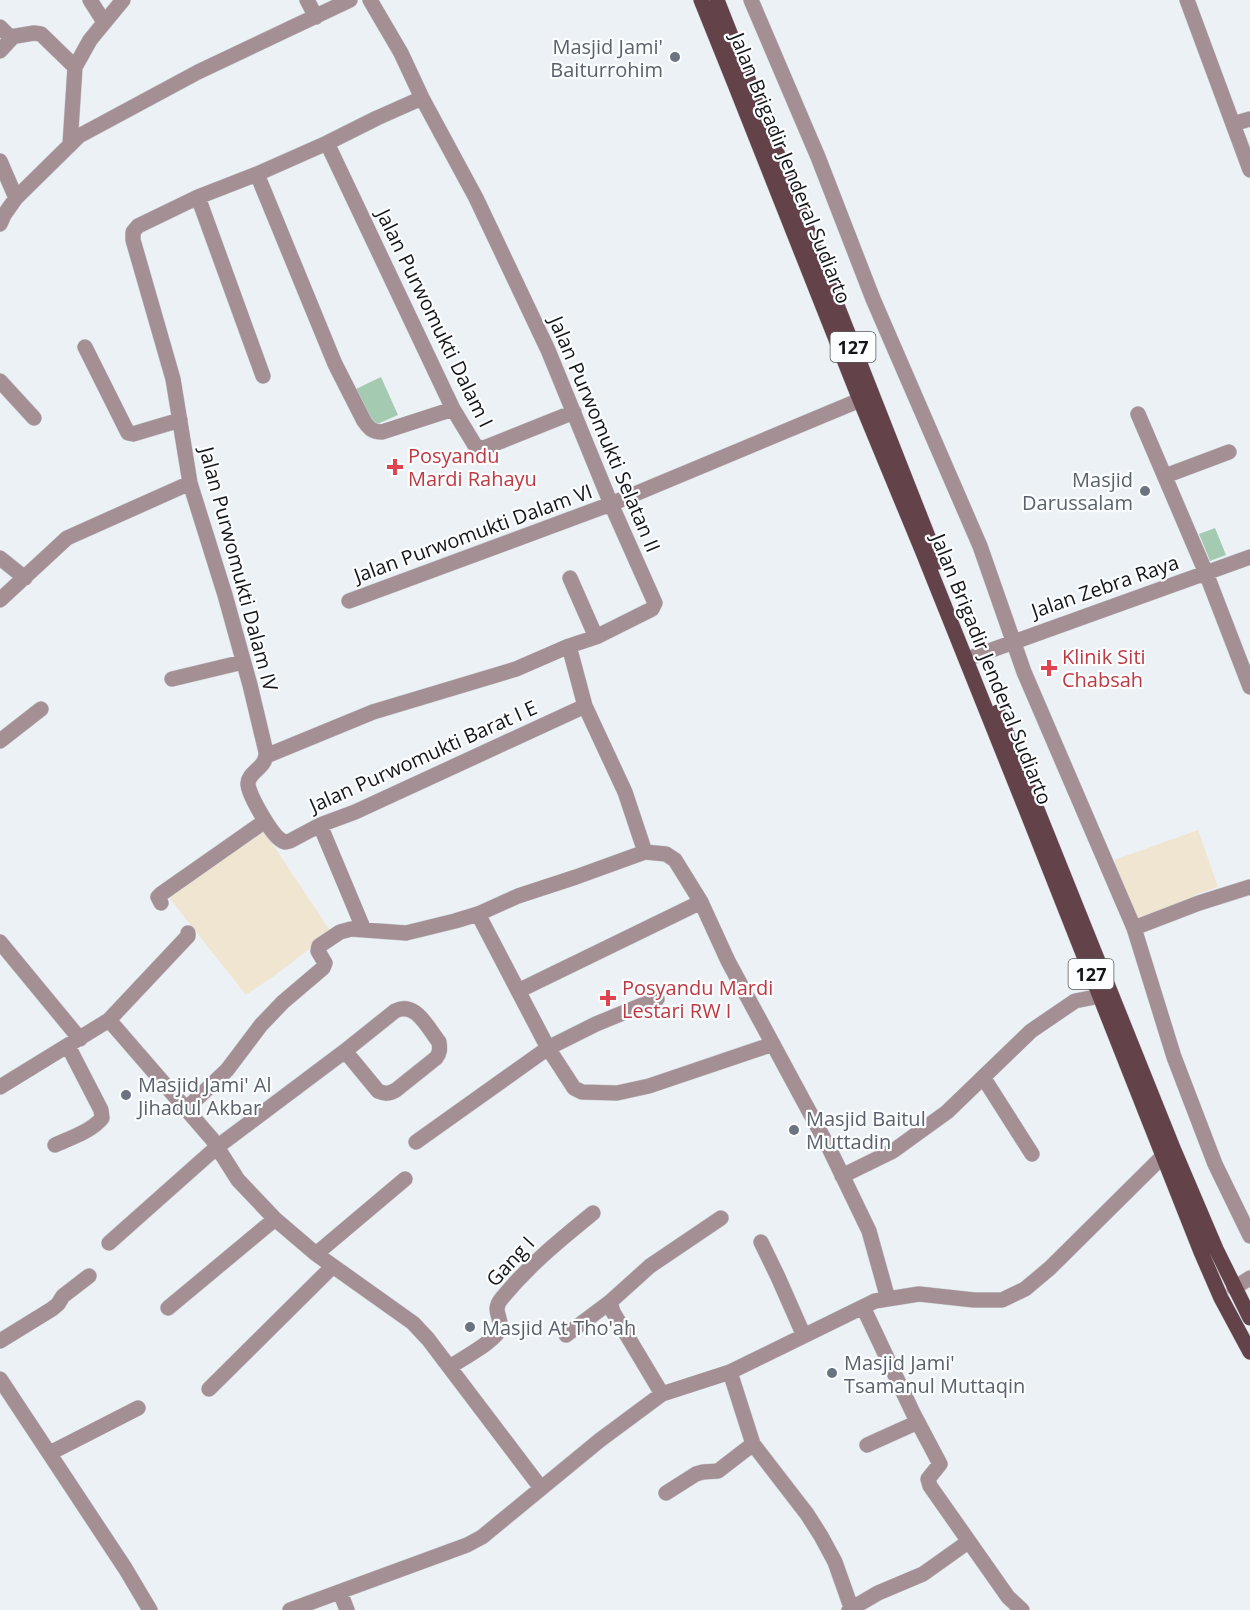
<svg xmlns="http://www.w3.org/2000/svg" width="1250" height="1610" font-family="'Open Sans',sans-serif">
<style>
.education{fill:#efe5d0}
.green{fill:#a4cbb2}
.lines{fill:none;stroke-linecap:round;stroke-linejoin:round}
.street-casing{stroke:#c9ced2;stroke-width:16}
.primary-casing{stroke:#c9ced2;stroke-width:16}
.street{stroke:#a48f94;stroke-width:15}
.primary{stroke:#63424a;stroke-width:15}
.worship-dot{fill:#6b7280;stroke:#fcfdfe;stroke-width:2}
.health-dot{fill:#e0444e;stroke:#fcfdfe;stroke-width:2}
.labels{text-anchor:middle;dominant-baseline:central;stroke-width:4.5;stroke-linejoin:round;paint-order:stroke}
.shield{fill:#fcfdfe;stroke:#5a5b5c;stroke-width:1.5}
.shield-label{font-size:18px;font-weight:bold;fill:#141517}
.worship-label{font-size:20px;fill:#5b616d;stroke:#fcfdfe;text-anchor:start}
.street-label{font-size:20px;fill:#141517;stroke:#fcfdfe}
.health-label{font-size:20px;fill:#be3a42;stroke:#fcfdfe;text-anchor:start}
</style>
<rect width="100%" height="100%" fill="#ecf1f6"/>
<!-- education -->
<path class="education" d="M261 827 331 932 277 974 246 995 167 895Z
M1198 830 1218 887 1194 895 1196 902 1138 923 1114 860Z"/>
<!-- green -->
<path class="green" d="M381 377 398 415 373 426 356 389Z
M1215 528 1226 555 1210 561 1199 534Z"/>
<g class="lines">
<defs>
<path id="street" d="M90 0 104 22
M307 0 316 17
M370 0 401 53 422 98 476 198 548 350 611 504 655 603 652 609 596 637 569 646 585 706 625 792 645 852
M751 0 818 157 873 299 980 546 1024 672 1134 928 1174 1057 1215 1164 1250 1236
M1187 0 1250 170
M0 27 10 37 34 33 41 34 75 67
M0 51 12 38
M422 98 377 118 327 143 257 174 198 197 138 226 133 232V240L173 379 190 483 225 595 250 685 266 752C267 768 249 771 248 783 247 793 272 835 281 840 285 843 285 842 290 841L320 825 355 812 585 706
M1233 124 1250 119
M327 143 453 409 476 447 484 448 574 412
M70 145 75 67 90 40 123 0
M0 161 16 198
M257 174 335 364 364 421C369 428 372 432 382 432L453 409
M198 197 263 376
M0 224 4 215 16 198 79 136 198 72 350 0
M85 347 128 433 133 434 180 420
M0 381 34 418
M1138 414 1206 573 1250 687
M1165 476 1229 452
M0 558 25 578
M570 578 596 637
M0 600 67 538 190 483
M349 601 611 504 860 400
M975 656 1250 557
M172 679 243 662
M0 741 41 709
M266 756 373 712 516 669 569 646
M320 825 364 930
M161 903 158 897 161 894 265 821
M478 914 548 1048 574 1088 582 1092 617 1093 649 1086 773 1044
M1134 928 1199 903 1250 887
M0 942 80 1039
M518 991 701 902
M109 1020 188 936V933
M983 1077 1032 1154
M0 1087 109 1020 212 1139 238 1180 275 1219 316 1254 413 1323 428 1339 541 1488
M186 1109 227 1070 261 1025 283 1002 323 968 325 963 318 951 319 946 340 932 351 929 406 933 455 921 478 914 518 896 576 877 645 852 666 854 675 860 701 902 728 961 830 1150 869 1231 888 1299
M416 1142 548 1048 596 1024 657 999
M55 1145C70 1138 92 1131 102 1118L101 1110 68 1046
M842 1176 893 1151 947 1112 1031 1031 1075 1001 1100 996
M761 1242 778 1277 804 1336
M109 1243 217 1147 345 1051 395 1011C415 1000 428 1028 439 1042 440 1049 440 1053 436 1058L396 1090C389 1094 385 1094 378 1091L345 1051
M316 1254 405 1179
M1234 1288 1250 1278
M863 1307 913 1413 940 1464 928 1479 930 1486 1008 1597 1022 1610
M168 1308 275 1219
M566 1335 610 1302
M0 1341 52 1309 58 1304 63 1296 89 1276
M450 1367C461 1359 498 1340 500 1328 502 1316 491 1311 502 1298 530 1264 560 1240 593 1213
M730 1372 753 1444 807 1514 821 1536 835 1562 852 1610
M0 1379 125 1568 150 1610
M209 1389 333 1266
M662 1394 613 1312 610 1302 650 1266 721 1218
M867 1445 918 1422
M50 1453 138 1408
M666 1493 696 1474 703 1472 718 1471 753 1444
M340 1592 347 1610
M290 1610 467 1545 482 1537 600 1440 662 1394 730 1372 875 1301 919 1294 974 1300H1002L1025 1289 1050 1268 1162 1157
M849 1610 878 1593 923 1574 968 1542"/>
<path id="primary" d="M701 0 734 82 860 400 922 550 1027 812 1201 1252 1221 1298 1250 1352
M717 0 938 562
M998 712 1173 1148 1216 1249 1250 1318"/>
</defs>
<!-- street casing -->
<use href="#street" class="street-casing"/>
<!-- primary casing -->
<use href="#primary" class="primary-casing"/>
<!-- street -->
<use href="#street" class="street"/>
<!-- primary -->
<use href="#primary" class="primary"/>
</g>
<!-- markers -->
<g class="worship-dot">
<circle cx="675" cy="57" r="6"/>
<circle cx="1145" cy="491" r="6"/>
<circle cx="126" cy="1095" r="6"/>
<circle cx="794" cy="1130" r="6"/>
<circle cx="470" cy="1327" r="6"/>
<circle cx="832" cy="1373" r="6"/>
</g>
<g class="health-dot">
<path d="M392 458h6v6h6v6h-6v6h-6v-6h-6v-6h6z"/>
<path d="M1046 659h6v6h6v6h-6v6h-6v-6h-6v-6h6z"/>
<path d="M605 989h6v6h6v6h-6v6h-6v-6h-6v-6h6z"/>
</g>
<g class="labels">
<!-- shield labels -->
<g class="shield">
<rect x="830.5" y="332" width="45" height="30" rx="4.5"/>
<rect x="1068.5" y="959" width="45" height="30" rx="4.5"/>
</g>
<g class="shield-label">
<text x="853" y="347">127</text>
<text x="1091" y="974">127</text>
</g>
<!-- worship labels -->
<g class="worship-label">
<text x="663" y="46" text-anchor="end">Masjid Jami'<tspan x="663" dy="23">Baiturrohim</tspan></text>
<text x="1133" y="479" text-anchor="end">Masjid<tspan x="1133" dy="23">Darussalam</tspan></text>
<text x="138" y="1084">Masjid Jami' Al<tspan x="138" dy="23">Jihadul Akbar</tspan></text>
<text x="806" y="1118">Masjid Baitul<tspan x="806" dy="23">Muttadin</tspan></text>
<text x="482" y="1327">Masjid At Tho'ah</text>
<text x="844" y="1362">Masjid Jami'<tspan x="844" dy="23">Tsamanul Muttaqin</tspan></text>
</g>
<!-- street labels -->
<g class="street-label">
<text transform="translate(791 168) rotate(68)">Jalan Brigadir Jenderal Sudiarto</text>
<text transform="translate(435 318) rotate(64)">Jalan Purwomukti Dalam I</text>
<text transform="translate(605 434) rotate(67)">Jalan Purwomukti Selatan II</text>
<text transform="translate(473 533) rotate(-20)">Jalan Purwomukti Dalam VI</text>
<text transform="translate(239 569) rotate(75)">Jalan Purwomukti Dalam IV</text>
<text transform="translate(1105 586) rotate(-19)">Jalan Zebra Raya</text>
<text transform="translate(992 669) rotate(68)">Jalan Brigadir Jenderal Sudiarto</text>
<text transform="translate(423 756) rotate(-24)">Jalan Purwomukti Barat I E</text>
<text transform="translate(510 1261) rotate(-47)">Gang I</text>
</g>
<!-- health labels -->
<g class="health-label">
<text x="408" y="455">Posyandu<tspan x="408" dy="23">Mardi Rahayu</tspan></text>
<text x="1062" y="656">Klinik Siti<tspan x="1062" dy="23">Chabsah</tspan></text>
<text x="622" y="987">Posyandu Mardi<tspan x="622" dy="23">Lestari RW I</tspan></text>
</g>
</g>
</svg>
